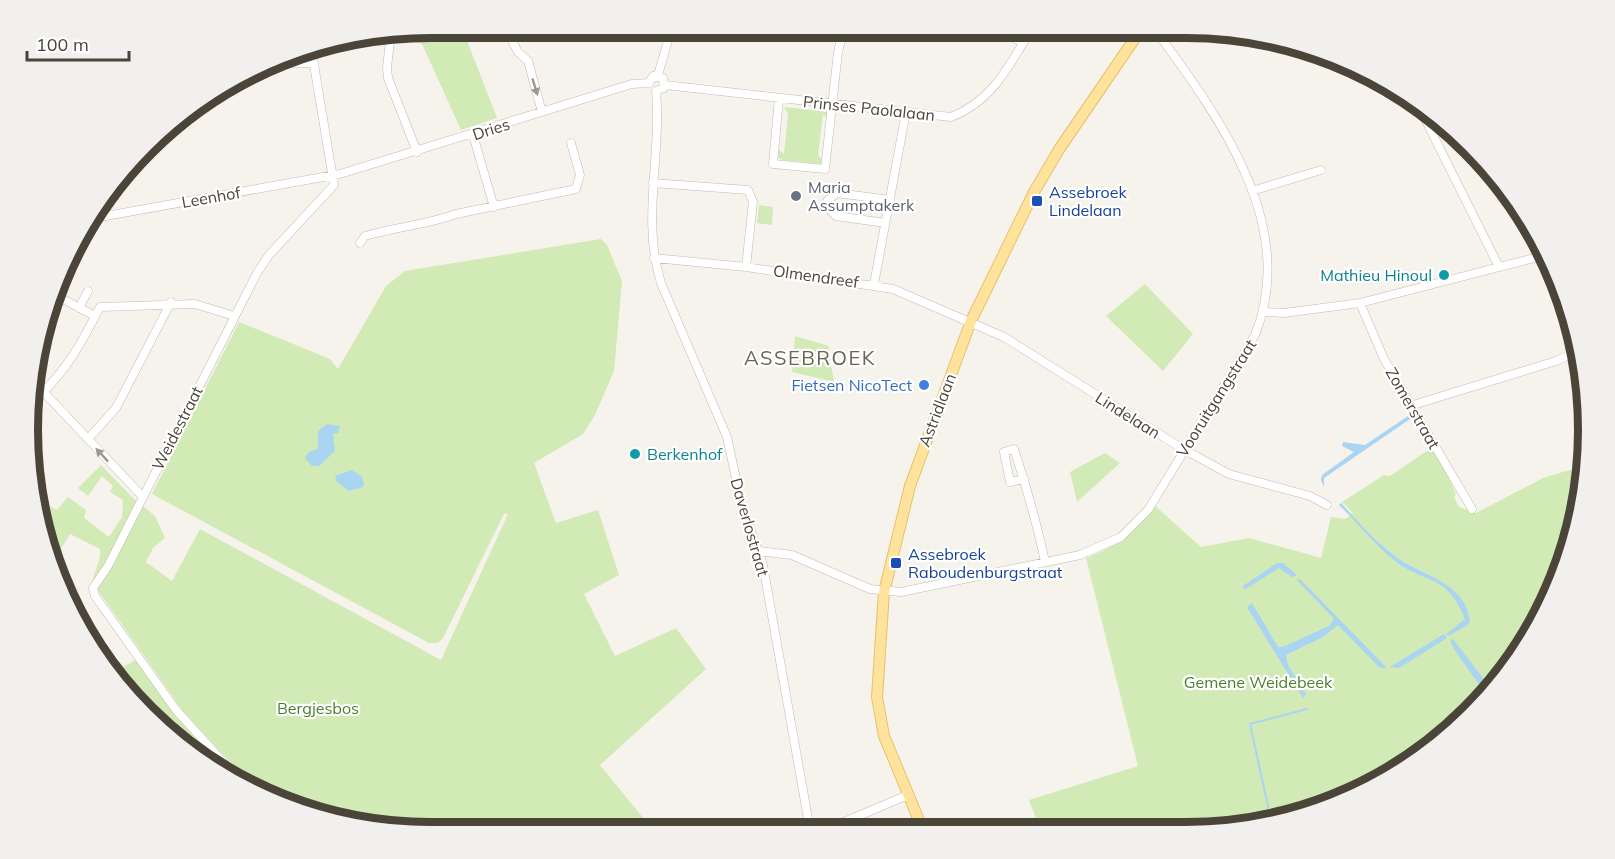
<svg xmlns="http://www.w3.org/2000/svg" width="1615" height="859" font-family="Mulish,sans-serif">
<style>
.green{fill:#d2eab5}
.water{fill:#a9d4f2}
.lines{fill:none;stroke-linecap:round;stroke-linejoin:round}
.stream{stroke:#a9d4f2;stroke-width:2}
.minor-casing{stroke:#c2bbae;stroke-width:9}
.major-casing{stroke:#e6c16a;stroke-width:12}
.minor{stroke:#fff;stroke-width:8}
.major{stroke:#ffe39c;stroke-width:10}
.oneway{fill:#9c9892}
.worship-dot{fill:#6b7280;stroke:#fff;stroke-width:2}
.transit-dot{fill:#1a4fb4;stroke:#fff;stroke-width:2}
.culture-dot{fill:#0f9aa8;stroke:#fff;stroke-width:2}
.shop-dot{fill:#3f7fe0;stroke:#fff;stroke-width:2}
.labels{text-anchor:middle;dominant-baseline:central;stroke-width:4.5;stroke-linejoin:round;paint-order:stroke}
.street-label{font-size:16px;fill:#4b4439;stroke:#fff}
.worship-label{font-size:16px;fill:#5b616d;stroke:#fff;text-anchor:start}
.transit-label{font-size:16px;fill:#164399;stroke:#fff;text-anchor:start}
.culture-label{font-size:16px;fill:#0d838f;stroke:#fff;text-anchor:end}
.shop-label{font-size:16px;fill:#366cbe;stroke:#fff;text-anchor:end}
.park-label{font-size:16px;fill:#4a7f2a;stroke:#fff}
.quarter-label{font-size:20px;letter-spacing:1.5px;fill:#6e6250;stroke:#fff}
.rim{fill:none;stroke:#4b4439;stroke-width:8}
</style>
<rect width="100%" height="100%" fill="#f6f3ec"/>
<!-- green -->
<path class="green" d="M430 27H465L464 33 497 118 461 130 422 44 397 32Z
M720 27H794L788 40 719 32Z
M784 107 828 112 827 118 823 114 818 155 823 160 821 164 782 160 778 157 779 150 784 154 788 114Z
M759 205 773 207 772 225 757 223Z
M601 239 607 245 622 281 614 371 595 415 583 434 534 463 556 523 598 510 619 575 584 594 615 656 676 628 706 669 600 765 653 830 404 831 326 818 259 793 183 711 92 582 100 557V549L70 534 53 562 38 499 57 510 68 497 86 510 84 518 109 537 122 517 123 500 110 492 113 486 102 476 88 496 78 488 101 465 134 499 155 516 165 538 153 548 146 562 172 581 200 529 441 660 508 514H504L443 638 438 643H429L152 494 239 322 330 359 338 369 386 286 405 271Z
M1145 284 1193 334 1163 371 1106 316Z
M795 336 829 346C828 360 834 372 834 386L830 381 792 372Z
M1434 446 1456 494 1454 497 1459 507 1476 513 1543 478 1586 465 1574 534 1546 608 1488 695 1430 749 1339 801 1238 829H1040L1029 800 1138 766 1086 558C1116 547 1135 531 1154 505L1201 547 1249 538 1321 558 1331 517 1345 519 1353 513 1342 502 1384 475 1390 476Z
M1105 453 1120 463 1077 502 1070 472Z
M136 660 174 712 238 781 145 714 111 673Z"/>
<!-- water -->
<path class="water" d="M1408 416 1410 419 1324 478V487L1321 480 1322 475 1354 452 1342 446 1343 442 1365 445Z
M327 424 340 426 338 433 333 434 335 451 319 466H312L305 458 309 452 318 449V431Z
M352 470 362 477 364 484 363 487 349 491 337 482 335 476Z
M1341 503C1357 520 1372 538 1391 553 1417 576 1463 578 1470 620L1468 625 1448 636 1446 634 1465 619C1447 575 1431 585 1399 564 1377 548 1359 524 1339 505Z
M1277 563H1283L1297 575 1292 577 1279 568 1244 590 1243 586Z
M1300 579 1385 666V669L1379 667 1338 625 1323 637 1286 655 1288 665 1306 694 1303 698 1247 607 1252 603 1278 647H1283L1329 626 1334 619 1297 580Z
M1444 634 1447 638 1399 668 1390 667Z
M1453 639 1492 690 1487 696 1454 649 1450 640Z"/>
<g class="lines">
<!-- stream -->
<path class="stream" d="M1271 820 1250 724 1307 709"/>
<defs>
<path id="minor" d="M505 27 518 52 528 61 542 112
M996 28 1023 43
M391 33 387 67 388 78 417 152
M270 64 314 63
M658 75 672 27
M649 83 653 76 663 78 664 88 656 91
M665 85 951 117C993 101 1010 64 1032 28
M656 91C662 155 641 220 661 283L727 437 742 506 763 565 810 830
M779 98 773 164 825 169 838 52 844 27
M1416 101 1499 267
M473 135 494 207
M653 183 748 190 753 202 746 267
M1252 191 1321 170
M89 219 340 174 632 84 649 83
M885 223 836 216 827 207V201L837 193 890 200
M360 243 365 236C395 227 426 225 456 214L576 189 580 175 571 143
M654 258 746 267 893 289 1004 337 1183 449 1229 474 1310 496 1327 505
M874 284 906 112
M55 295 95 316
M1360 303 1384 359 1472 509
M79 308 88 291
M1264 312 1284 313 1360 303 1546 255
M35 383 143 497
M43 392C69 367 84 338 100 307L195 304 234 316
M1413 405 1556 361 1578 351
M88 439 116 408 171 302
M1024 479 1010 482 1004 452 1014 449C1026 486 1037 523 1045 562
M759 551 792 555 870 589 901 592 1080 555 1121 537 1148 510 1255 335C1300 224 1216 113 1154 28
M246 787 176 710 95 596 93 588 108 566 257 273 269 255 334 185 311 47
M317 815C331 807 340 815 352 823
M825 830 908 795"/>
<path id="major" d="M923 830 884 736 877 697 884 592 910 486 971 321 1034 192 1060 148 1142 28"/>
</defs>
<!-- minor casing -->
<use href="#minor" class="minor-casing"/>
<!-- major casing -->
<use href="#major" class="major-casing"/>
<!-- minor -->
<use href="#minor" class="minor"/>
<!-- major -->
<use href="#major" class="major"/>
</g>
<!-- one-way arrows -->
<defs><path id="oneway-solid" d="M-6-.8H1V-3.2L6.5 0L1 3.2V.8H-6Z" transform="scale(1.5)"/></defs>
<g class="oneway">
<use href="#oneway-solid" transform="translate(535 87) rotate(73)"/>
<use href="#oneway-solid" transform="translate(102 455) rotate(-133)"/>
</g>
<!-- markers -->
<circle class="worship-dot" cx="796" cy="196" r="6"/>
<g class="transit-dot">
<rect x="1031" y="195" width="12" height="12" rx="3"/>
<rect x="890" y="557" width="12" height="12" rx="3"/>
</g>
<g class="culture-dot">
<circle cx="1444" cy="275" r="6"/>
<circle cx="635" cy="454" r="6"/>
</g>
<circle class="shop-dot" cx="924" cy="385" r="6"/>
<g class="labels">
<!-- street labels -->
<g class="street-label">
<text transform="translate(869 108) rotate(6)">Prinses Paolalaan</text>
<text transform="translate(491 129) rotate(-18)">Dries</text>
<text transform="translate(211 197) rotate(-10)">Leenhof</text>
<text transform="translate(816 276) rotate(8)">Olmendreef</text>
<text transform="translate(1216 398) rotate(-58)">Vooruitgangstraat</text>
<text transform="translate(1413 408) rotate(60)">Zomerstraat</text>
<text transform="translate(937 410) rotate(-69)">Astridlaan</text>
<text transform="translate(1128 415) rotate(32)">Lindelaan</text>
<text transform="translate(177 428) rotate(-63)">Weidestraat</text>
<text transform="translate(750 527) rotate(74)">Daverlostraat</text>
</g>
<!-- worship labels -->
<g class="worship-label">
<text x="808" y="187">Maria<tspan x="808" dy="18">Assumptakerk</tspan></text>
</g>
<!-- transit labels -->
<g class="transit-label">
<text x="1049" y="192">Assebroek<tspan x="1049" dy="18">Lindelaan</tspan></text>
<text x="908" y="554">Assebroek<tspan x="908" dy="18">Raboudenburgstraat</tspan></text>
</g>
<!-- culture labels -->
<g class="culture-label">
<text x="1432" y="275">Mathieu Hinoul</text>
<text x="647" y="454" text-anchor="start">Berkenhof</text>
</g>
<!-- shop labels -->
<g class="shop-label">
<text x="912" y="385">Fietsen NicoTect</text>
</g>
<!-- park labels -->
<g class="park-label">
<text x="1258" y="682">Gemene Weidebeek</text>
<text x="318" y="708">Bergjesbos</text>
</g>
<!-- quarter labels -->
<g class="quarter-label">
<text x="810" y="357">ASSEBROEK</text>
</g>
</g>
<!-- crop -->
<path d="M0 0H1615V859H0ZM430 38H1186A392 392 0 0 1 1578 430V430A392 392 0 0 1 1186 822H430A392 392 0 0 1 38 430V430A392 392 0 0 1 430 38Z" fill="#f1f0ef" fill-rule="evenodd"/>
<path class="rim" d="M430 38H1186A392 392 0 0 1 1578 430V430A392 392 0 0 1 1186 822H430A392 392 0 0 1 38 430V430A392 392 0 0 1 430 38Z"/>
<!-- scale -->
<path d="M27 51v9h102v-9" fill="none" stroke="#4b4439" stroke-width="3"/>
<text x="36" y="51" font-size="18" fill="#4b4439" stroke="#ffffff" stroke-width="4.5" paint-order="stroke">100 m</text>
</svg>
